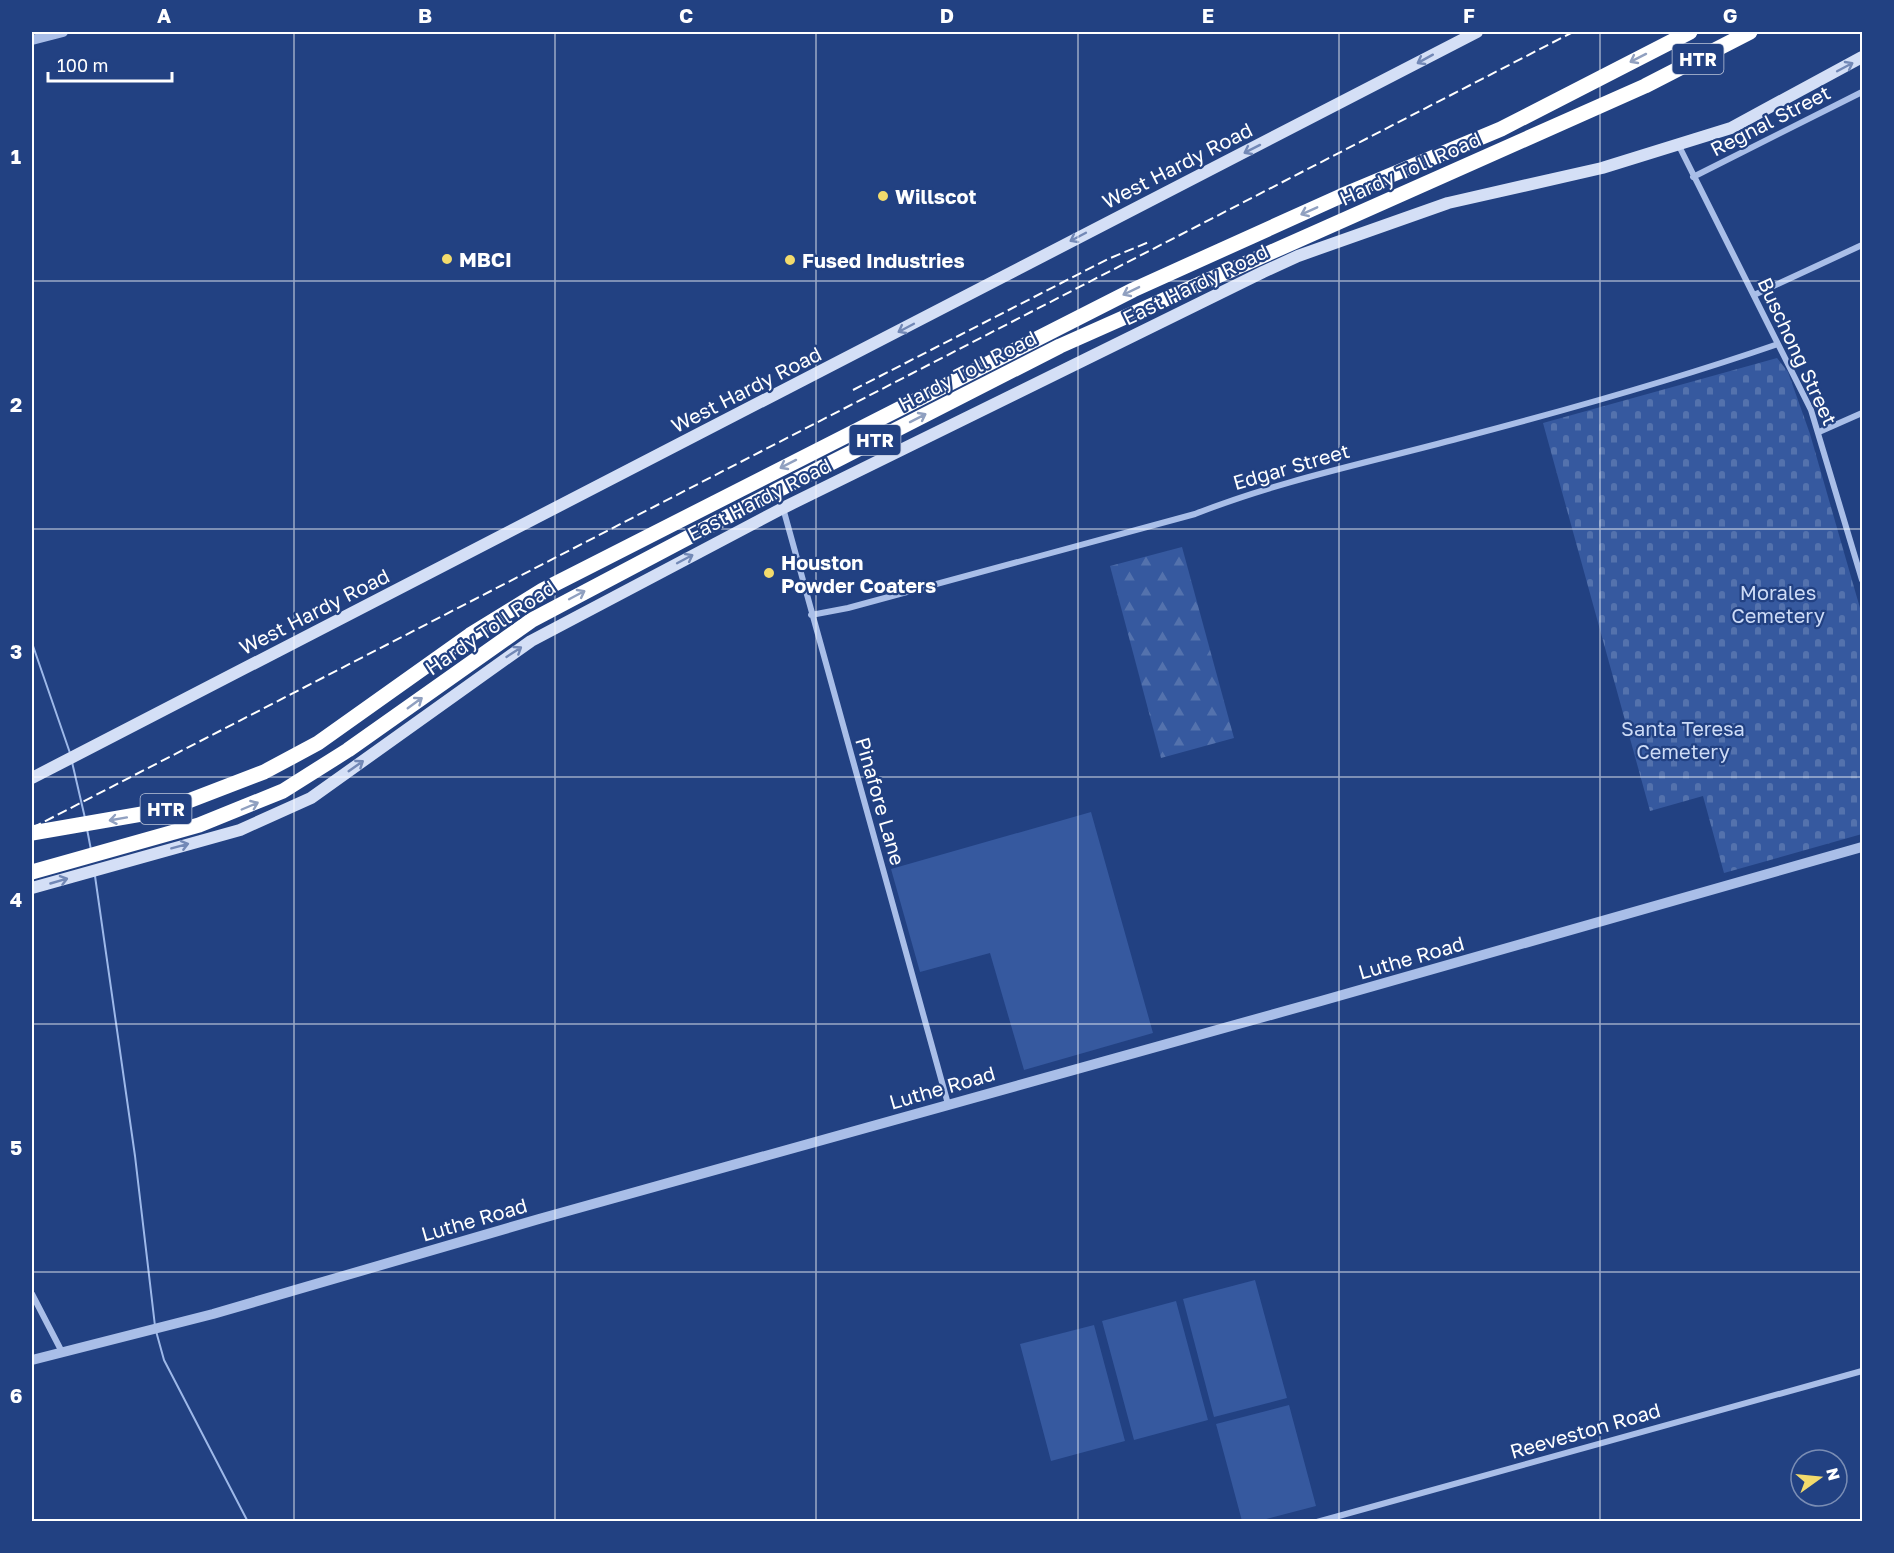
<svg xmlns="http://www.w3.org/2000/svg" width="1894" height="1553" font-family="'Golos Text',sans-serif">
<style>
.grass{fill:#36599f}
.forest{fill:url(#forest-firs)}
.cemetery{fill:url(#cemetery-stones)}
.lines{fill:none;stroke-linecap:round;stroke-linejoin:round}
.stream{stroke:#9db8e9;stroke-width:2}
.minor{stroke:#a9bee8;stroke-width:6}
.tertiary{stroke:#a9bee8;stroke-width:10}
.secondary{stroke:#d4dff6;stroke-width:12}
.motorway{stroke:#fff;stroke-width:15}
.rail{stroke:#fff;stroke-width:2;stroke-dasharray:10 4.5;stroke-linecap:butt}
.oneway{stroke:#90a0c0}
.oneway2{stroke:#7288b6}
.grid{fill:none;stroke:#fff;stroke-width:1.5;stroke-opacity:0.55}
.poi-dot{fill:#f3db6c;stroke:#224182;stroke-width:2}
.labels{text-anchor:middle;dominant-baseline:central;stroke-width:4.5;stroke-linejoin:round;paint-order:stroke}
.shield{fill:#224182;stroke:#bdc6da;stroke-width:1.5}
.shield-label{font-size:18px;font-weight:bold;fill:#fff}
.street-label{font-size:20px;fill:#fff;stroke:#224182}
.poi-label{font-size:20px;font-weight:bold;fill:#fff;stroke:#224182;text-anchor:start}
.park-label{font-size:20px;fill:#cddbf6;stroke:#224182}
.neatline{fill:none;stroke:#fff;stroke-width:2}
.grid-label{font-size:20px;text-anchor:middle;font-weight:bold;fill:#fff}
</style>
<defs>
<pattern id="forest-firs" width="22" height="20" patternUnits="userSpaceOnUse" patternTransform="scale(1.5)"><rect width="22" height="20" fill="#36599f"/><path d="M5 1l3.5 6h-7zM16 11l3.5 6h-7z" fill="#5472ad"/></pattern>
<pattern id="cemetery-stones" width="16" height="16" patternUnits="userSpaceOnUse" patternTransform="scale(1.5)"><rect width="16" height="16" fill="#36599f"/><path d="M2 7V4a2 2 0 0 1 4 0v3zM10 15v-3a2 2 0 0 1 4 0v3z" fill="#5472ad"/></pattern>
</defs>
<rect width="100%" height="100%" fill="#224182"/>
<!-- grass -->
<path class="grass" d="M1091 812 1153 1033 1024 1070 990 953 920 972 891 869Z
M1255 1280 1287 1398 1214 1417 1183 1299Z
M1176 1301 1208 1420 1134 1440 1102 1321Z
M1094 1325 1125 1441 1051 1461 1020 1344Z
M1289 1405 1316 1506 1259 1521H1242L1216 1424Z"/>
<!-- forest -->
<path class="forest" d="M1182 547 1234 738 1161 758 1110 566Z"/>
<!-- cemetery -->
<path class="cemetery" d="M1777 358 1788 372 1810 434 1862 615V834L1724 873 1703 796 1650 811 1543 423Z"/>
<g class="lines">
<!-- stream -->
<path class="stream" d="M32 643 70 753
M72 762 85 818
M87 829 91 850
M95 876 135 1156 155 1326
M156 1331 164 1360 248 1522"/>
<!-- minor -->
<path class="minor" d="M1679 146 1811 410 1862 580
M1693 177 1862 92
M1754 295 1862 245
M1819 432 1862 413
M783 508 948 1104
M811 615 848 608 1195 514C1281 480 1371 462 1460 438 1567 410 1674 380 1778 344
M32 1294 62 1352
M1317 1522 1862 1371"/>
<!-- tertiary -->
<path class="tertiary" d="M32 40 63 32
M32 1360 213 1314 539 1219 1321 1001 1862 847"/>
<!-- secondary -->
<path class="secondary" d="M32 778 1477 32
M32 888 240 830 311 798 531 641 783 508 1263 272 1298 256 1448 203 1602 168 1731 128 1862 57"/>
<!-- motorway -->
<path class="motorway" d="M32 833 165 810 264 772 318 743 470 635 543 590 1133 290 1341 196 1501 129 1690 32
M32 872 199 825 283 791 348 750 532 620 778 490 1060 346 1645 86 1750 32"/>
<!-- rail -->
<path class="rail" d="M853 390 1108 259 1149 242
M32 828 1573 32"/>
</g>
<!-- one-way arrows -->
<defs><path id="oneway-shaft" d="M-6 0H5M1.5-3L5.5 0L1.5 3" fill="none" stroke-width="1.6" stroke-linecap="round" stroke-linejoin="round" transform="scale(1.5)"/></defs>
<g class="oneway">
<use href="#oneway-shaft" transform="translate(1638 58) rotate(153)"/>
<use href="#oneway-shaft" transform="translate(1309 211) rotate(156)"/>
<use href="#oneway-shaft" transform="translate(1131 291) rotate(154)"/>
<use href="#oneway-shaft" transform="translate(918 418) rotate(-27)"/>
<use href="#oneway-shaft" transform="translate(788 464) rotate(153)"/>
<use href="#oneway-shaft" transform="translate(577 595) rotate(-28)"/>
<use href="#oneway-shaft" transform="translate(415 703) rotate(-36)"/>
<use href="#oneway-shaft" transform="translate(250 806) rotate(-23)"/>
<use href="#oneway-shaft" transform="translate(118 819) rotate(170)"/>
</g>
<g class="oneway2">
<use href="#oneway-shaft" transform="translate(1425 59) rotate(151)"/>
<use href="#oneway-shaft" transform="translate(1845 67) rotate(-28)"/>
<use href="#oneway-shaft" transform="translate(1252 149) rotate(153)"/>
<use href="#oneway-shaft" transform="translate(1078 237) rotate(152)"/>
<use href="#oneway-shaft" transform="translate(906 328) rotate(152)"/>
<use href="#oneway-shaft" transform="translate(685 559) rotate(-28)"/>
<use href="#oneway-shaft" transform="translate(514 652) rotate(-33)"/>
<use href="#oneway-shaft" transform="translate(356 766) rotate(-35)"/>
<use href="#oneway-shaft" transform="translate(180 846) rotate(-15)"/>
<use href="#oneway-shaft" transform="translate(59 881) rotate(-16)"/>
</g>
<!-- grid -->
<path class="grid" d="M294 32V1522M555 32V1522M816 32V1522M1078 32V1522M1339 32V1522M1600 32V1522M32 281H1862M32 529H1862M32 777H1862M32 1024H1862M32 1272H1862"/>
<!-- markers -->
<g class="poi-dot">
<circle cx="883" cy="196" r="6"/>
<circle cx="447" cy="259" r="6"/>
<circle cx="790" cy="260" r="6"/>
<circle cx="769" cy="573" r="6"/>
</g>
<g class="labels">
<!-- shield labels -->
<g class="shield">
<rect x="1672.5" y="44" width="51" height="30" rx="4.5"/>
<rect x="849.5" y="425" width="51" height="30" rx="4.5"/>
<rect x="140.5" y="794" width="51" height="30" rx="4.5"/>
</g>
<g class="shield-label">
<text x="1698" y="59">HTR</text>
<text x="875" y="440">HTR</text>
<text x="166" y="809">HTR</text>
</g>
<!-- street labels -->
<g class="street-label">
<text transform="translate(1770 120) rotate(-27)">Regnal Street</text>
<text transform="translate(1177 165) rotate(-27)">West Hardy Road</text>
<text transform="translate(1410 168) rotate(-24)">Hardy Toll Road</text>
<text transform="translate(1195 284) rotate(-26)">East Hardy Road</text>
<text transform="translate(1798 351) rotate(65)">Buschong Street</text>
<text transform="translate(967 370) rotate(-27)">Hardy Toll Road</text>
<text transform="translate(746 389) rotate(-27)">West Hardy Road</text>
<text transform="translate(1291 466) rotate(-16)">Edgar Street</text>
<text transform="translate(759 499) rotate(-27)">East Hardy Road</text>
<text transform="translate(314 611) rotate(-27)">West Hardy Road</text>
<text transform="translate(490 627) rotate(-34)">Hardy Toll Road</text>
<text transform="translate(881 801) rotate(74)">Pinafore Lane</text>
<text transform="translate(1411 957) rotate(-16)">Luthe Road</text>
<text transform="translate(942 1087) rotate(-16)">Luthe Road</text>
<text transform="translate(474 1219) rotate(-16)">Luthe Road</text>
<text transform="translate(1585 1430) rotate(-16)">Reeveston Road</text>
</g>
<!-- poi labels -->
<g class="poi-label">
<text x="895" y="196">Willscot</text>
<text x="459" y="259">MBCI</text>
<text x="802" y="260">Fused Industries</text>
<text x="781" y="562">Houston<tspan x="781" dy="23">Powder Coaters</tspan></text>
</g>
<!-- park labels -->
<g class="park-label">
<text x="1778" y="592">Morales<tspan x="1778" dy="23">Cemetery</tspan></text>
<text x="1683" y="728">Santa Teresa<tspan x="1683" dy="23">Cemetery</tspan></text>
</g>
</g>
<!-- border -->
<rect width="1894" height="1553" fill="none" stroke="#224182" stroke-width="66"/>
<!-- north arrow -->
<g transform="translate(1819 1478) rotate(75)"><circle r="28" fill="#224182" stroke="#7a8db4" stroke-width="1.5"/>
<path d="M0-4.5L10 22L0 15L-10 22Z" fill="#f3db6c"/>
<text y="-9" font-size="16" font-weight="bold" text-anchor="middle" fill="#ffffff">N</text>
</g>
<!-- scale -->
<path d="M48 72v9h124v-9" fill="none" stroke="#ffffff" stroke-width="3"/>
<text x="57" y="72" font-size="18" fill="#ffffff" stroke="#224182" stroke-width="4.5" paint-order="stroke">100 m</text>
<rect x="33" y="33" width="1828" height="1487" class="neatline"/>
<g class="grid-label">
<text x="164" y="23">A</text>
<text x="425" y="23">B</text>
<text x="686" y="23">C</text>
<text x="947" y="23">D</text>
<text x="1208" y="23">E</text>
<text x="1469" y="23">F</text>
<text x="1730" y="23">G</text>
<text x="16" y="164">1</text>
<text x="16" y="412">2</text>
<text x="16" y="659">3</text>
<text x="16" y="907">4</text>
<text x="16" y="1155">5</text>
<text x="16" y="1403">6</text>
</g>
</svg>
